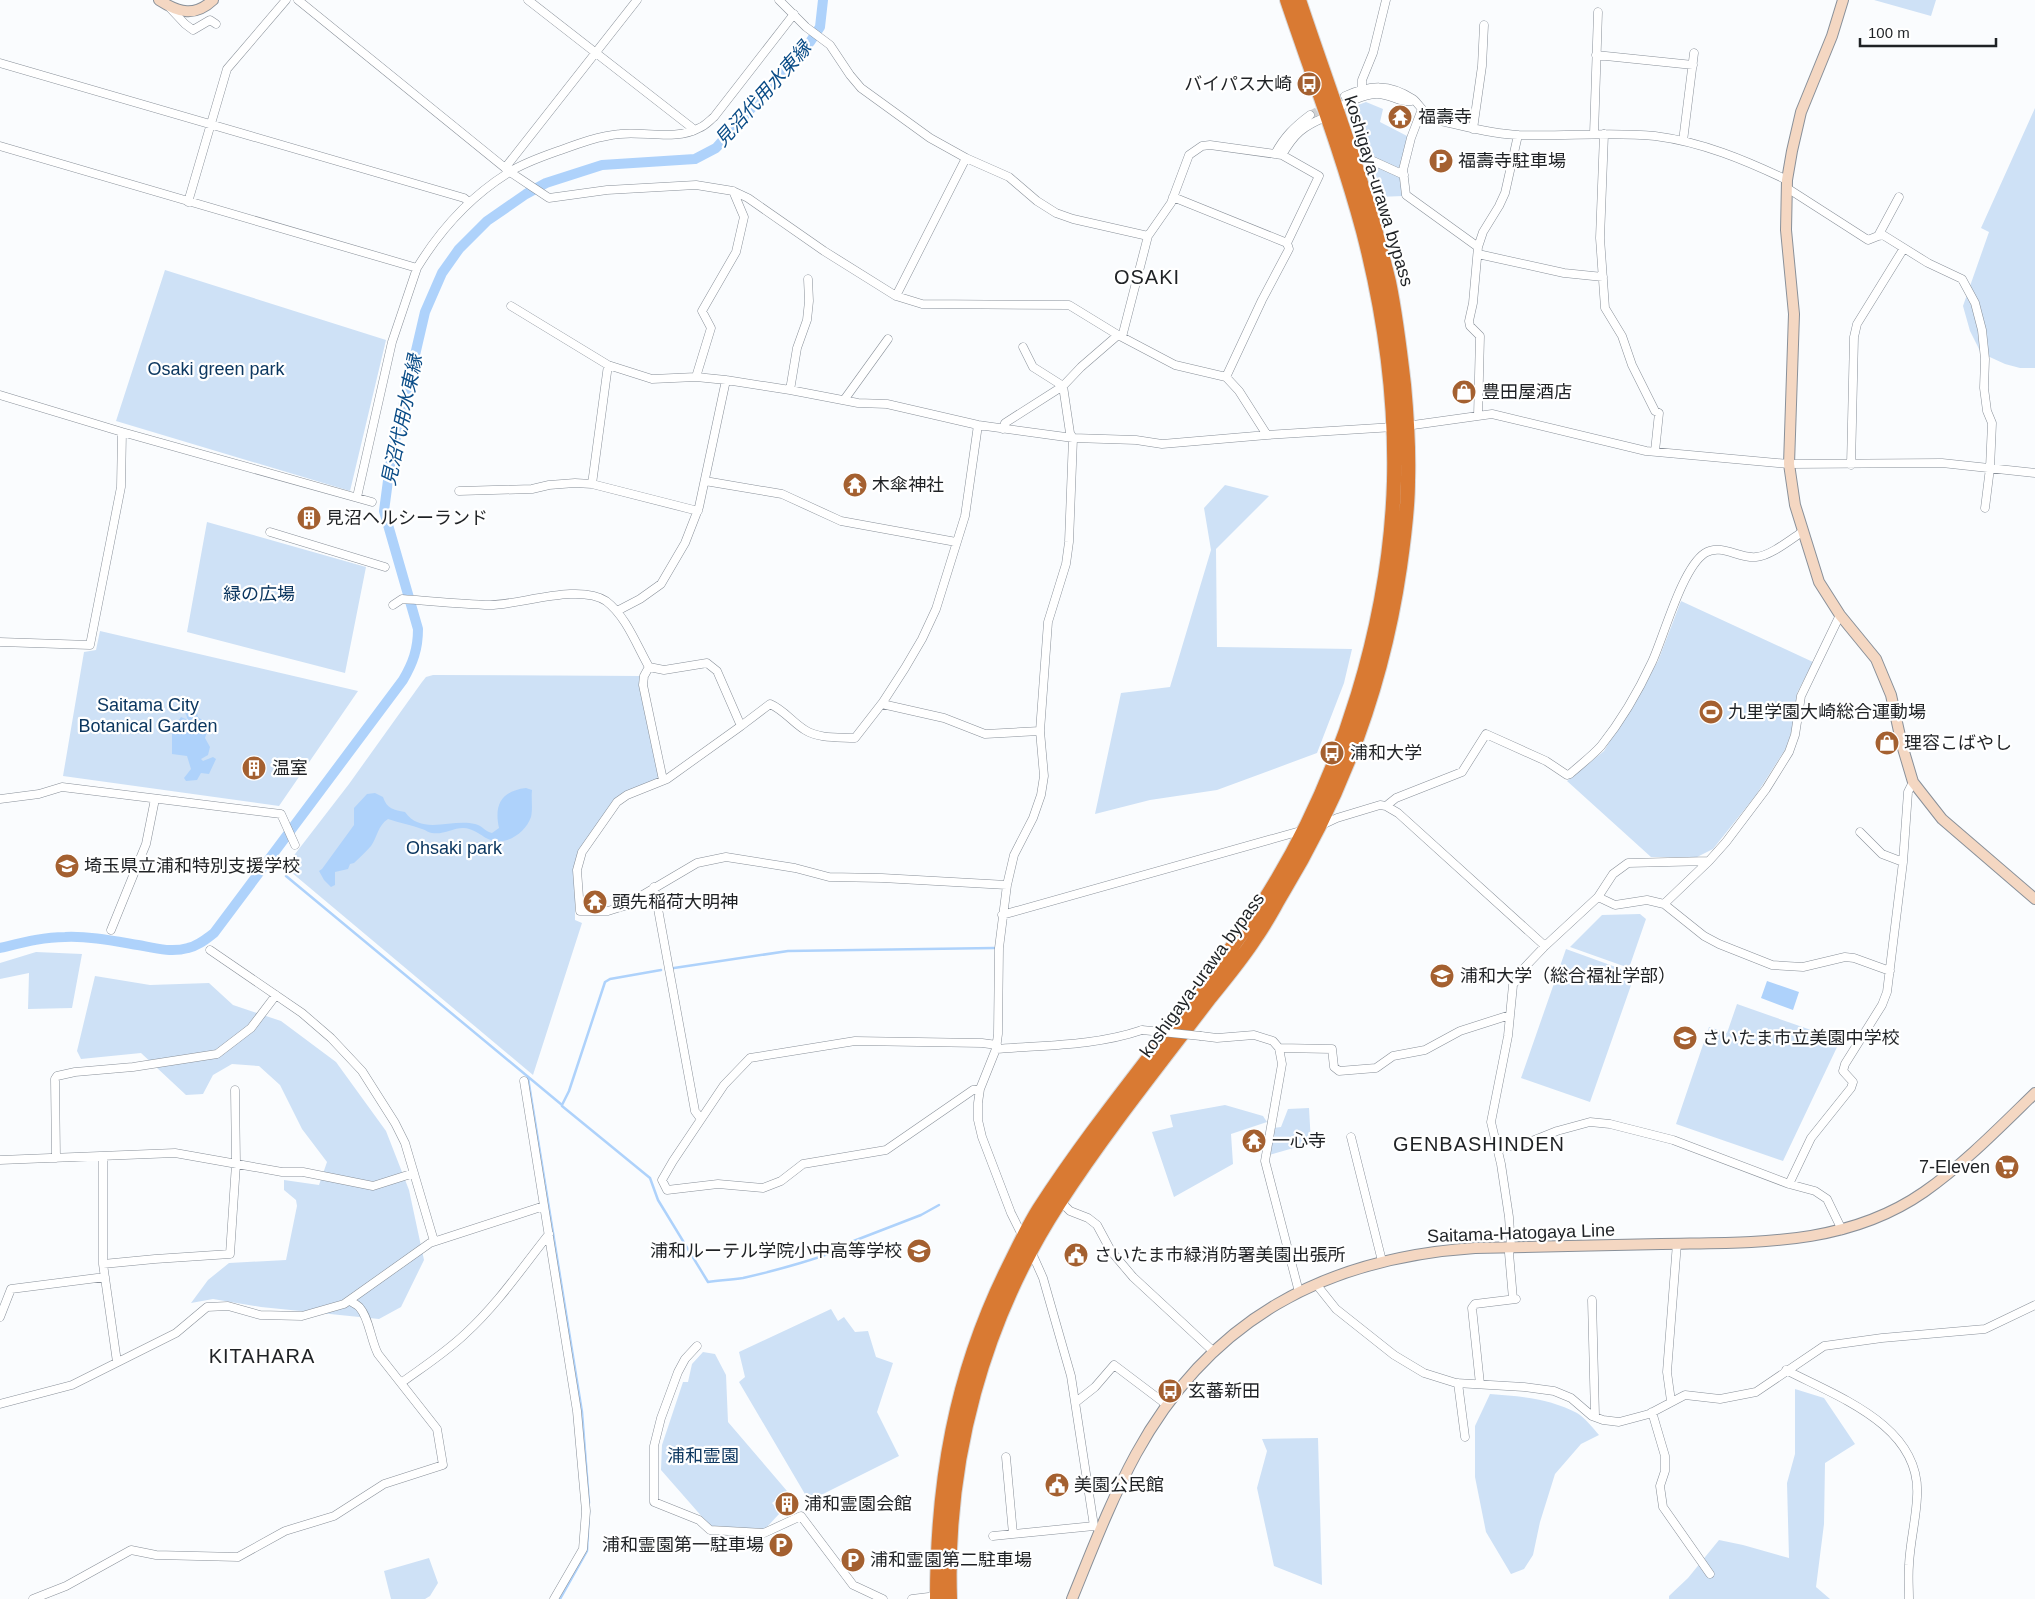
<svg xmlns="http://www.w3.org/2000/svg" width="2035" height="1599" font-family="Helvetica,'Noto Sans JP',sans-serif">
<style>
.green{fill:#cee1f6}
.water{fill:#aed2fb}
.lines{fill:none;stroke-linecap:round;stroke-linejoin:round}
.stream{stroke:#aed2fb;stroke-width:2.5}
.canal{stroke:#aed2fb;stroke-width:10}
.street-tunnel{stroke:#ced0d3;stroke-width:8;stroke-dasharray:8 4;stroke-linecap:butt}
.street-casing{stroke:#899099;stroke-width:9}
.secondary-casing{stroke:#899099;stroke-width:12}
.highway-casing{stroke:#d7d7d8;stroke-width:16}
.street{stroke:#fff;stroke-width:8}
.secondary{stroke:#f4d7c2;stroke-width:10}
.highway{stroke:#d97a33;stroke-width:14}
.street-bridge-casing{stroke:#899099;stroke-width:9;stroke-linecap:butt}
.street-bridge{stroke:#fff;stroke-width:8}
.labels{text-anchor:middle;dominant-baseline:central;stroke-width:4.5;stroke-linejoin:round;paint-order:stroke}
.poi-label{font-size:18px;fill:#1f2225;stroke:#fff;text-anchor:start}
.street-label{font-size:18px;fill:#1f2225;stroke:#fff}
.park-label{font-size:18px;fill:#0c3760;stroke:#fff}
.water-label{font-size:19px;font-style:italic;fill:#0a4c87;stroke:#fff}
.quarter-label{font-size:20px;letter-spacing:1px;fill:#1f2225;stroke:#fff}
</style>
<rect width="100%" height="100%" fill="#fafcfe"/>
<!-- green -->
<path class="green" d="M1874 0H1936L1931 16Z
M1366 102 1383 109 1380 122 1409 137 1403 196 1378 197 1350 108Z
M2035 108V368H2020L2005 364 1981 353 1970 331 1963 306 1989 232 1981 228Z
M165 270 386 340 350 491 116 421Z
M1225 485 1269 496 1216 549 1217 647 1352 649 1344 683 1317 753 1217 790 1150 800 1095 814 1121 693 1170 687 1211 550 1204 508Z
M207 522 366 567 345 673 187 632Z
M1681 601 1813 662 1797 693 1792 730 1786 748 1756 795 1713 849 1697 857H1651L1567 781 1604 751 1658 661Z
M100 631 358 691 279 806 63 776 84 652 96 650Z
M433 675 641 676 659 773 657 779 625 793 575 870V920L582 923 533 1075 285 867 349 784 422 682 426 677Z
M1640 914 1646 919 1629 968 1570 947 1602 915Z
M1566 949 1635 974 1590 1102 1521 1078Z
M36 952 82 954 72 1008 28 1009 29 973 0 979V963Z
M95 976 150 985 209 983 233 1005 281 1021 336 1062 386 1131 409 1190 424 1260 401 1307 379 1319 261 1307 213 1299 191 1303 208 1280 229 1263 286 1260 297 1206 296 1200 284 1190V1180L319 1185 327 1162 302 1129 280 1085 259 1066 232 1064 213 1075 203 1094 186 1095 141 1053 81 1059 77 1051Z
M1737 1004 1811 1030 1838 1045 1783 1161 1676 1124 1709 1027 1727 1033Z
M1225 1105 1263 1116 1267 1122 1231 1134 1233 1164 1174 1197 1152 1132 1173 1127 1170 1115Z
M1309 1108 1311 1143 1269 1155 1273 1128 1281 1127 1288 1109Z
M831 1309 838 1321 844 1317 855 1332 868 1331 876 1357 893 1363 877 1412 899 1456 809 1501 739 1382 745 1377 739 1352Z
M703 1352 715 1354 726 1375 728 1422 787 1491 772 1503 780 1513 765 1529 711 1527 661 1470 662 1445 683 1382H688L692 1364Z
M1795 1389 1824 1398 1855 1444 1825 1463 1824 1524 1816 1587 1830 1599H1669V1596L1688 1578 1719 1540 1743 1545 1789 1558 1787 1483 1795 1454Z
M1490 1394C1520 1396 1551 1399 1577 1413 1585 1418 1593 1428 1599 1435L1581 1444 1555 1474 1540 1522 1533 1555 1524 1569 1511 1574 1486 1532 1475 1477V1426Z
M1318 1438 1322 1585 1274 1566 1257 1488 1267 1451 1262 1439Z
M429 1558 438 1583 430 1596 425 1599H391L384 1571Z"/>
<!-- water -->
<path class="water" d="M196 709 198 717 202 720V729L207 732 205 738 210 747 208 755 201 759 203 761 213 757 216 759 209 774 201 773 197 780 186 781 184 778 191 769 187 756 172 754V729L181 717 188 720 185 712Z
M526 788 532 790C531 800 533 808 531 817 525 834 504 847 488 839 480 835 473 828 463 828 453 828 443 835 432 833 429 833 426 830 422 829 411 825 400 823 388 819 378 825 377 838 371 846 366 852 360 857 354 863L350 864 348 869 335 872V885L331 887 324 880 319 871 322 869 354 825V808L367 794 375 793 383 797C387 809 394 810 405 812 422 836 452 818 475 824 482 825 485 832 492 833L499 828C494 805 501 791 526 788Z
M1767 981 1799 992 1793 1010 1761 998Z"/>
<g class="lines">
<!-- stream -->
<path class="stream" d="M268 860 272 863
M286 876 562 1105 569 1091 605 982 610 979 661 970
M674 968 788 951 994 948
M528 1078 582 1412 589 1503
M562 1106 650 1178 658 1200 708 1282C720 1280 731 1280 743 1278 761 1274 842 1254 851 1242L921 1215 939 1205
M560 1599 587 1551 589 1511"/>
<!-- canal -->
<path class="canal" d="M0 948C21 943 43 937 65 937 89 936 114 941 138 945 154 948 171 953 188 948 198 946 206 939 214 933L403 680C413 663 418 649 418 629L384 511 391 458 425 312 442 273 459 249 487 221 526 194 546 183 602 165 695 159 716 148 810 42 820 27 823 0"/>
<!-- street-tunnel -->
<path class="street-tunnel" d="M1310 115 1345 96"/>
<defs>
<path id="street" d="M298 0 510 172 549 198 607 190 696 185 733 191 748 198 824 251 896 296 922 304 1069 305 1118 335 1175 365 1226 377 1239 391 1267 435 1394 427
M528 0 691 127 693 131
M779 0 806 27 830 45 850 75 861 88 930 138 966 158 1009 177 1037 201 1056 213 1073 219 1148 236
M169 7 185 24 193 30 210 20 216 24
M1596 55 1693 65
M0 63 464 198 469 202
M1362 88V80L1373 53 1386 0
M1345 96C1370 85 1389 83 1413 99 1418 103 1421 109 1426 113 1434 120 1444 122 1454 124 1475 129 1496 134 1518 135 1563 137 1609 131 1655 136 1702 142 1745 160 1787 180
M1336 109C1349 102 1362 95 1376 94 1390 93 1402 105 1414 100
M1422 109 1411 138 1403 170 1406 195 1478 247
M1473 129 1482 66 1484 25
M1594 134 1598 12
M1604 134 1600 238 1605 308 1622 336 1632 365 1655 411 1659 413 1655 451
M1683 141 1694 53
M0 146 417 268C440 230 470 197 508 173 523 163 544 156 561 150 580 143 599 136 620 134 645 131 676 141 699 128 705 126 709 121 714 117L794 14
M1275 154C1284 137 1294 127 1310 115
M1282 155C1294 134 1303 126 1326 117
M1360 155 1404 175
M505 168 637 0
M1787 188 1868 240 1878 236 1899 197
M733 191 744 217 736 252 702 311 711 328 696 377 726 380 790 390 858 403 887 404 978 425 1073 438 1136 440 1162 444 1267 435
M188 202 227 69 286 0
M1878 236 1883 235 1928 263 1962 279 1975 303 1982 330 1985 359 1984 388 1987 411 1992 423 1990 468 1985 508
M1478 254 1564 273 1603 277
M896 296 966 158
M511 306 608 365 652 379 696 377
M1122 337 1148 236 1171 203 1189 155 1202 146 1210 145 1275 154 1282 155 1319 176 1287 243 1173 197
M1226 377 1262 300 1289 249 1287 243
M790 390 797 348 807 320 809 301 808 279
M0 395 122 432
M844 400 888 339
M1478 416 1480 336 1470 326 1469 321 1473 303 1478 247 1483 232 1499 206 1505 193 1518 135
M1406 426 1492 414 1646 451 1789 464 1942 463 2035 473
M1003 429 1005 423 1063 386 1033 367 1023 347
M1851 465 1854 337 1857 324 1904 248
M705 481 782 494 841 521 956 542
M592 484 608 365
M459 491 532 489 549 485 575 483 592 484 698 511
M357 497 392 342 417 268
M270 532 385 567
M393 605 402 599C431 601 461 604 490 605 520 605 579 583 606 601 626 616 637 646 649 667L664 670 707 663 717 671 741 726 770 704C784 710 792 722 805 730 819 739 839 737 855 738L883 702 905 668 922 639 936 609 965 516 978 425
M617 611 640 599 661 584 685 543 699 507 726 380
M0 642 90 645 121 487 122 432 372 502
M649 667 644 676 643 685 663 780
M882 704 944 718 985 734 1040 731
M741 726 667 779 627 795 617 802 582 852 577 870 580 911H608L624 906 697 863 726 857 795 868 829 877 882 878 1007 885
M0 799 39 794 62 787 281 814 295 845
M1386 806 1396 798 1462 772 1486 734 1546 761 1567 775 1570 774C1580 765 1592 756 1601 746 1621 721 1639 690 1652 662 1664 636 1682 568 1705 553 1721 543 1739 559 1756 557 1770 556 1790 540 1802 532
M1322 825 1337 818 1380 805 1386 806 1398 813 1545 946
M1860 832 1882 854 1903 862
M654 887 695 1111 701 1119
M1598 897 1615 905 1647 900 1664 904 1704 936 1719 944 1772 965 1803 967 1845 957 1854 958 1890 971
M1664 904 1709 861
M1002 915 1304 830
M111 930 146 844 155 799
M210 950 302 1013 331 1038 362 1071 395 1123 405 1143 434 1241
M1201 1036 1217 1038 1254 1035 1273 1041 1279 1048 1282 1064 1265 1161 1299 1292
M1279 1048 1332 1049 1334 1067 1339 1071 1376 1068 1393 1056 1425 1050 1460 1031 1510 1015
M996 1049C1045 1045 1095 1046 1142 1030
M524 1081 577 1411 586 1511 583 1549 554 1599
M980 1089 973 1090 886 1150 803 1164 781 1181 763 1188 718 1184 667 1190 662 1180 673 1161 724 1085 750 1058 855 1041 982 1043 997 1045
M1351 1137 1382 1261
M1497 1149 1532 1141 1557 1131 1590 1122 1610 1124 1673 1140 1789 1184 1815 1191 1827 1199 1842 1230
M103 1156V1264L117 1362
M56 1158 55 1079 57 1076 75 1072 133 1067 217 1054 251 1028 276 995
M0 1160 175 1153 282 1172H303L373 1186 414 1173
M1789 1184 1811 1138 1851 1088 1853 1082 1843 1071 1845 1064 1882 1005 1887 992 1903 862 1908 792 1913 782
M1060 1201 1070 1211 1088 1218 1097 1225 1111 1251 1133 1277 1214 1352
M1023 1237 1011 1213 982 1137 978 1120V1103L980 1089 996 1049 998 1034 999 948 1007 885 1014 855 1033 818 1041 795 1044 776 1040 731 1048 622 1066 564 1069 542 1073 438 1070 433 1063 386 1081 367 1118 335
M1031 1251 1043 1278 1071 1376 1094 1526
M103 1264 155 1259 230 1254 236 1164 235 1090
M1316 1284 1336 1309 1394 1355 1424 1373 1456 1383 1524 1387 1554 1391 1571 1398 1592 1416 1603 1420 1619 1422 1649 1414 1685 1395 1720 1399 1756 1392 1824 1346 1882 1338 1985 1329 2035 1305
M1513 1299 1509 1253 1511 1247 1509 1217 1501 1164 1491 1122 1508 1036 1513 985 1525 967 1545 946 1598 897 1613 874 1628 863 1709 861 1726 842 1766 789 1789 752 1795 735 1801 696 1840 615
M1592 1300 1595 1416
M0 1317 11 1289 105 1277
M697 1346 685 1359 678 1372 661 1418 654 1446V1502L699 1520 710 1530 764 1533 801 1516 853 1585 883 1599
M1786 1370C1838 1397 1922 1426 1917 1497 1916 1520 1910 1542 1909 1565 1908 1576 1909 1588 1909 1599
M401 1383C423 1367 445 1353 465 1334 497 1305 522 1268 549 1234
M1458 1383 1465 1437
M1480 1384 1472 1308 1475 1304 1516 1299
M1671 1401 1667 1372 1677 1243
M1076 1402 1095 1387 1114 1365 1167 1405
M0 1404 72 1385 176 1333 207 1307 228 1306 260 1315 302 1316 344 1304 430 1243 544 1206
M1652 1412 1665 1456V1471L1660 1486 1663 1507 1710 1574
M1006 1457 1013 1534
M993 1536 1094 1526 1098 1528
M33 1599 66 1586 131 1550 156 1555 238 1557 285 1531 334 1516 384 1484 443 1465 437 1429 378 1354C371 1341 369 1318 360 1308 358 1305 353 1303 350 1301
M912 1599 937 1596"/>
<path id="secondary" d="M159 0C179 13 195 17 213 0
M1843 0 1832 36 1801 112 1792 151 1787 180 1786 230 1794 314 1789 464 1795 505 1819 582 1840 615 1876 659 1891 695 1902 745 1913 782 1942 819 2035 899
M1072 1599C1092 1550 1111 1500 1136 1454 1210 1319 1325 1258 1475 1248 1537 1247 1599 1245 1661 1244 1753 1242 1845 1247 1924 1192 1964 1164 2000 1127 2035 1093"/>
<path id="highway" d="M937 1599C937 1482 955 1376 1007 1270 1017 1250 1027 1228 1039 1209 1097 1119 1168 1037 1230 950 1243 931 1257 912 1269 893 1343 774 1390 621 1394 481 1396 398 1384 312 1363 231 1342 153 1313 77 1287 0
M950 1599C945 1460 983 1320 1059 1203 1105 1132 1158 1066 1209 999 1225 979 1242 959 1256 937 1266 923 1274 907 1283 892 1344 791 1383 684 1400 567 1404 539 1408 510 1408 481 1409 449 1407 417 1404 385 1400 350 1396 316 1389 282 1366 186 1330 93 1299 0"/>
</defs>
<!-- street casing -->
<use href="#street" class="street-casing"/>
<!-- secondary casing -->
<use href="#secondary" class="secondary-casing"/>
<!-- highway casing -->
<use href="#highway" class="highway-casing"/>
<!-- street -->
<use href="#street" class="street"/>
<!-- secondary -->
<use href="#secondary" class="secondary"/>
<!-- highway -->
<use href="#highway" class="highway"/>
<defs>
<path id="street-bridge" d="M1142 1030 1201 1036"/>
</defs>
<!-- street-bridge casing -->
<use href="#street-bridge" class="street-bridge-casing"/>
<!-- street-bridge -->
<use href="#street-bridge" class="street-bridge"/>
</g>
<!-- icons -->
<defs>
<symbol id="bus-disc" viewBox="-11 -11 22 22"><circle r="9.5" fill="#a46030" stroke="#fff"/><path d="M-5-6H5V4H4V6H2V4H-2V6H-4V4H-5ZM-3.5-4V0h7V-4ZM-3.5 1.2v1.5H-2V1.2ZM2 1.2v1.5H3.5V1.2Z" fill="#fff"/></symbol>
<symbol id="temple-disc" viewBox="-11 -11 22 22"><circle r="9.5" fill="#a46030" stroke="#fff"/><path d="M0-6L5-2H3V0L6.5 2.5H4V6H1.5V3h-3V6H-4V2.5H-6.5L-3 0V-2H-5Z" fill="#fff"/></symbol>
<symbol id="parking-disc" viewBox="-11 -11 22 22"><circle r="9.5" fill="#a46030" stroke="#fff"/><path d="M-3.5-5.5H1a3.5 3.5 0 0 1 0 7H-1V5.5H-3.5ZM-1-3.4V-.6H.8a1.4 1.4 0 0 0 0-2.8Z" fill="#fff"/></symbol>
<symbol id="shop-disc" viewBox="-11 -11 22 22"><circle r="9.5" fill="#a46030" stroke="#fff"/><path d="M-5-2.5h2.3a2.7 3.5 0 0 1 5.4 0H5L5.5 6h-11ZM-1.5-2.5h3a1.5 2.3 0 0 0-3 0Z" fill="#fff"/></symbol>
<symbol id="building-disc" viewBox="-11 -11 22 22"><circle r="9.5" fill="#a46030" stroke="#fff"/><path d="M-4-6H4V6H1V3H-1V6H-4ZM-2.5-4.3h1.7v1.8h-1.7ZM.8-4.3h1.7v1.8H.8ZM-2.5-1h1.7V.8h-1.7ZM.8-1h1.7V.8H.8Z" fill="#fff"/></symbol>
<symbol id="stadium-disc" viewBox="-11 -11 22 22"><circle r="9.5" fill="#a46030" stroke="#fff"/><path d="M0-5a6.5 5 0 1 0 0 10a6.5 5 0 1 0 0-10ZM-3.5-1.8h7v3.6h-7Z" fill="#fff"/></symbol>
<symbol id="school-disc" viewBox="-11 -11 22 22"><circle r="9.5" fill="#a46030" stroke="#fff"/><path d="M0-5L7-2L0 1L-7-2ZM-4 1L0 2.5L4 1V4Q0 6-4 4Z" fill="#fff"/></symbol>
<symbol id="university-disc" viewBox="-11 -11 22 22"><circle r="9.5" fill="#a46030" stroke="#fff"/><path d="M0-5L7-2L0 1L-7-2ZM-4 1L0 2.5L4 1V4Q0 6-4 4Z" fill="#fff"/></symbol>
<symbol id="supermarket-disc" viewBox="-11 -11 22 22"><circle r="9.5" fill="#a46030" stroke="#fff"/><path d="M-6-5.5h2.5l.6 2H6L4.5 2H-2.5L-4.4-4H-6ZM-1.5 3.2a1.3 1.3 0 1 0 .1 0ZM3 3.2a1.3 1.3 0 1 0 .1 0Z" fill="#fff"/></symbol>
<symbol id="civic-disc" viewBox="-11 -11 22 22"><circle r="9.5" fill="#a46030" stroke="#fff"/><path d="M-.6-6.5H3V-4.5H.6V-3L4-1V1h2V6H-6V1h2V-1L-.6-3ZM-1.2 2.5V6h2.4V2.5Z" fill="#fff"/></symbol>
</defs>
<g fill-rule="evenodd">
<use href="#bus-disc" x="1295" y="70" width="28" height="28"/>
<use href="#temple-disc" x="1386" y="103" width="28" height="28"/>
<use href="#parking-disc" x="1427" y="147" width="28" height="28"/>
<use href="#shop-disc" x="1450" y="378" width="28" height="28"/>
<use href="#temple-disc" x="841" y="471" width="28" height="28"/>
<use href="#building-disc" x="295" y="504" width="28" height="28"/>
<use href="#stadium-disc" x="1697" y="698" width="28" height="28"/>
<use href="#shop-disc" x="1873" y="729" width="28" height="28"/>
<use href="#bus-disc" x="1318" y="739" width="28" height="28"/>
<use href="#building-disc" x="240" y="754" width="28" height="28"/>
<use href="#school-disc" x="53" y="852" width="28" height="28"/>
<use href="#temple-disc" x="581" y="888" width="28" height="28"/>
<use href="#university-disc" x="1428" y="962" width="28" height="28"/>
<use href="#school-disc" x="1671" y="1024" width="28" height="28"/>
<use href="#temple-disc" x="1240" y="1127" width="28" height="28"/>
<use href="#supermarket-disc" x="1993" y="1153" width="28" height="28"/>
<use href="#school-disc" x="905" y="1237" width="28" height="28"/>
<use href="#civic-disc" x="1062" y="1241" width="28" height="28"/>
<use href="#bus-disc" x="1156" y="1377" width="28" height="28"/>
<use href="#civic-disc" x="1043" y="1471" width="28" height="28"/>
<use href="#building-disc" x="773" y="1490" width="28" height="28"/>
<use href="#parking-disc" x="767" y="1531" width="28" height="28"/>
<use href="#parking-disc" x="839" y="1546" width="28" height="28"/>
</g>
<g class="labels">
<!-- poi labels -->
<g class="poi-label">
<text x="1292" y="84" text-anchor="end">バイパス大崎</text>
<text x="1418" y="117">福壽寺</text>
<text x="1458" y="161">福壽寺駐車場</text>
<text x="1482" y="392">豊田屋酒店</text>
<text x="872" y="485">木傘神社</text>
<text x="326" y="518">見沼ヘルシーランド</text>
<text x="1728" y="712">九里学園大崎総合運動場</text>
<text x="1904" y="743">理容こばやし</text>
<text x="1350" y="753">浦和大学</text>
<text x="272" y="768">温室</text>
<text x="84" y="866">埼玉県立浦和特別支援学校</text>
<text x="612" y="902">頭先稲荷大明神</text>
<text x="1460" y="976">浦和大学（総合福祉学部）</text>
<text x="1702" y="1038">さいたま市立美園中学校</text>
<text x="1272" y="1141">一心寺</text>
<text x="1990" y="1167" text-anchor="end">7-Eleven</text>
<text x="902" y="1251" text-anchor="end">浦和ルーテル学院小中高等学校</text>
<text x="1094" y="1255">さいたま市緑消防署美園出張所</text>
<text x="1188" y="1391">玄蕃新田</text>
<text x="1074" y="1485">美園公民館</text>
<text x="804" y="1504">浦和霊園会館</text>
<text x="764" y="1545" text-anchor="end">浦和霊園第一駐車場</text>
<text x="870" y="1560">浦和霊園第二駐車場</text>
</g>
<!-- street labels -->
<g class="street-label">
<text transform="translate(1379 191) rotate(73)">koshigaya-urawa bypass</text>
<text transform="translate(1202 975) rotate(-54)">koshigaya-urawa bypass</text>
<text transform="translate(1521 1233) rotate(-2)">Saitama-Hatogaya Line</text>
</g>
<!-- park labels -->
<g class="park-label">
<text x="216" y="369">Osaki green park</text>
<text x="259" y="594">緑の広場</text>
<text x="148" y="705">Saitama City<tspan x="148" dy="21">Botanical Garden</tspan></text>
<text x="454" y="848">Ohsaki park</text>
<text x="703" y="1456">浦和霊園</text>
</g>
<!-- water labels -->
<g class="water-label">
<text transform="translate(763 94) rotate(-48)">見沼代用水東縁</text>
<text transform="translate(402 420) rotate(-78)">見沼代用水東縁</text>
</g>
<!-- quarter labels -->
<g class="quarter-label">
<text x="1147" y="277">OSAKI</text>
<text x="1479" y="1144">GENBASHINDEN</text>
<text x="262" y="1356">KITAHARA</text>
</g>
</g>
<!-- scale -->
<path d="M1860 38v8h136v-8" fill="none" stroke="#1f2225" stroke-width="2.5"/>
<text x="1868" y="38" font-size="15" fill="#1f2225" stroke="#ffffff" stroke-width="4" paint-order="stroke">100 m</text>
</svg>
